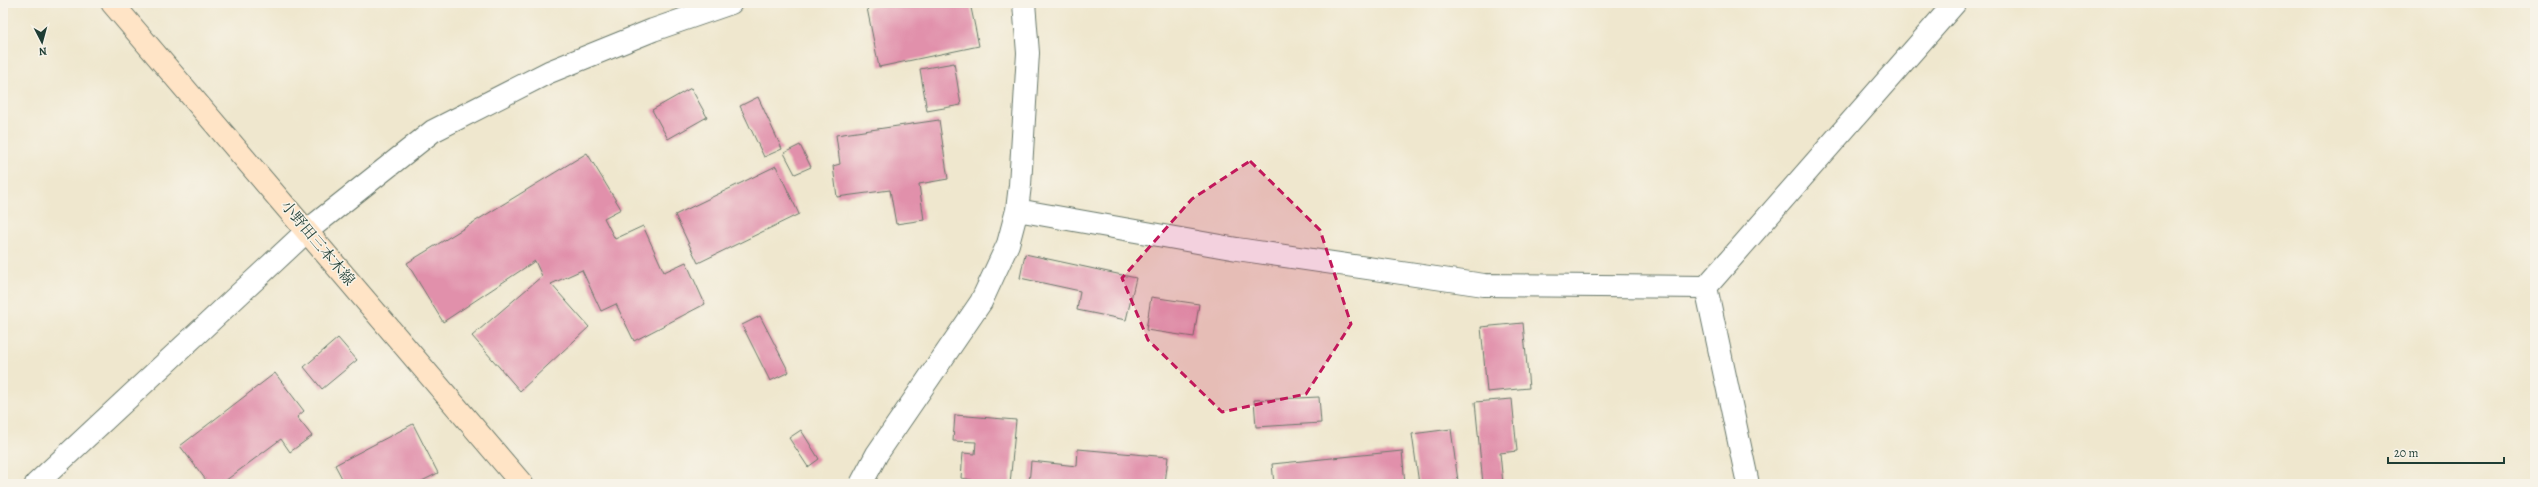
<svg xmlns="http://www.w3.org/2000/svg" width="2538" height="487" font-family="Alegreya,'Noto Serif JP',serif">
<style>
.building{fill:#e190ab}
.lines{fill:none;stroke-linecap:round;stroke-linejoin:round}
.minor-casing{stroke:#68786a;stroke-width:24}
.secondary-casing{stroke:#68786a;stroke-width:24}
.minor{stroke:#fff;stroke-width:22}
.secondary{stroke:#ffe4c6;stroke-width:22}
.marked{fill:#c2185b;fill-opacity:0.2;stroke:#c2185b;stroke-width:3;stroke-dasharray:8 5;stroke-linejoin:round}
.labels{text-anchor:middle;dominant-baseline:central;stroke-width:3;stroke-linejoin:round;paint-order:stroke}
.street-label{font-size:15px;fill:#1f3d34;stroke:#f7f3e8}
</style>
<rect width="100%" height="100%" fill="#f7f3e8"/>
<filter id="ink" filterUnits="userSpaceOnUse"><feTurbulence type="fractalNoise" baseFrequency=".025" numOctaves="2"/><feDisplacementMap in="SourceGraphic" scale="8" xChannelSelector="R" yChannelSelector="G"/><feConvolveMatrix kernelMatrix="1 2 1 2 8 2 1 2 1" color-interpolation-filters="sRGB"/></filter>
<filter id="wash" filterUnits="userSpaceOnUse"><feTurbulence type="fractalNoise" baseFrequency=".012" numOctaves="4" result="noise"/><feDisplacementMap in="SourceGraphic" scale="16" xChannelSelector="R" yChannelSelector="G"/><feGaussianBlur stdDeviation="0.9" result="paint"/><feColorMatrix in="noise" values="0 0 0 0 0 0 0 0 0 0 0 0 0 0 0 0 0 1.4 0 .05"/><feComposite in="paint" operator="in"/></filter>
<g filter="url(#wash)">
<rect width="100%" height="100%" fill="#efe7ce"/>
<g id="blocks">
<!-- building -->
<path class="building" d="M890 3H970L979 46 879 67 867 8Z
M954 63 961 105 927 111 920 69Z
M691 88 707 117 668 139 652 110Z
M758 97 782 149 764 157 740 106Z
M939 120 948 179 919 184 924 220 896 224 890 190 837 197 833 166 840 164 836 135Z
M800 145 811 167 795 174 784 153Z
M587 153 621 209 604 218 615 239 643 226 664 272 686 262 705 304 634 341 616 304 601 311 582 270 551 284 589 327 520 391 472 336 542 276 535 261 443 322 407 263Z
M776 166 799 214 698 263 675 215Z
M1025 254 1136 278 1126 320 1077 310 1080 291 1020 278Z
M1151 297 1199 304 1194 337 1146 330Z
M760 316 789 372 770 381 742 325Z
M1523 323 1529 388 1487 392 1481 327Z
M338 338 357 360 322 389 304 367Z
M275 373 304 411 297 417 312 436 290 452 281 439 221 484H209L180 446Z
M1319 397 1321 423 1256 427 1254 400Z
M1512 399 1517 451 1500 453 1503 484H1483L1475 402Z
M955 415 1016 420 1010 484H972V480L961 478 963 453 975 454 976 442 953 441Z
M413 424 438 473 416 484H345L335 465Z
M1451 429 1458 481 1419 484 1412 434Z
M801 430 819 459 808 467 789 438Z
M1078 449 1168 457 1165 484H1029L1031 461 1077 466Z
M1402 451 1405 484H1274L1272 464Z"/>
</g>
</g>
<g filter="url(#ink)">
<use href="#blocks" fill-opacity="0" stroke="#68786a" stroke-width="1"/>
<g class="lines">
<defs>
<path id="minor" d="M1017 210 1237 249 1484 285 1706 287
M1706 287 1955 3
M1706 287 1748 484
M36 484 308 230 433 131 549 72 653 30 731 3
M861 484 877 454 981 302 1008 244 1017 210 1020 185 1028 53 1024 3"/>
<path id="secondary" d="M112 3 522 484"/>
</defs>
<!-- minor casing -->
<use href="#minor" class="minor-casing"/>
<!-- secondary casing -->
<use href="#secondary" class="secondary-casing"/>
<!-- minor -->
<use href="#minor" class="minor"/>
<!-- secondary -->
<use href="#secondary" class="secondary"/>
</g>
</g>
<!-- marked area -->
<path class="marked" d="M1250 161 1320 230 1351 324 1306 394 1222 412 1148 340 1122 278 1192 199Z"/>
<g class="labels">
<!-- street labels -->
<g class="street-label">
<text transform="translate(318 243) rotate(50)">小野田三本木線</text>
</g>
</g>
<!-- margin -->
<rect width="2538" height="487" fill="none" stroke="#f7f3e8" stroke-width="16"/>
<!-- north arrow -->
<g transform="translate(42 42) rotate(174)" stroke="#f7f3e8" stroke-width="3" paint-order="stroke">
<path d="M0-3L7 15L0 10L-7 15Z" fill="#1f3d34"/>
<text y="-6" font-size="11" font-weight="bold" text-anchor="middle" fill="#1f3d34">N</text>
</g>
<!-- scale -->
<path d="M2388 457v6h116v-6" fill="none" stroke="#1f3d34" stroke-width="2"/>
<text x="2394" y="457" font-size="12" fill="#1f3d34" stroke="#f7f3e8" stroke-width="3" paint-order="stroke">20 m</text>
</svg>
